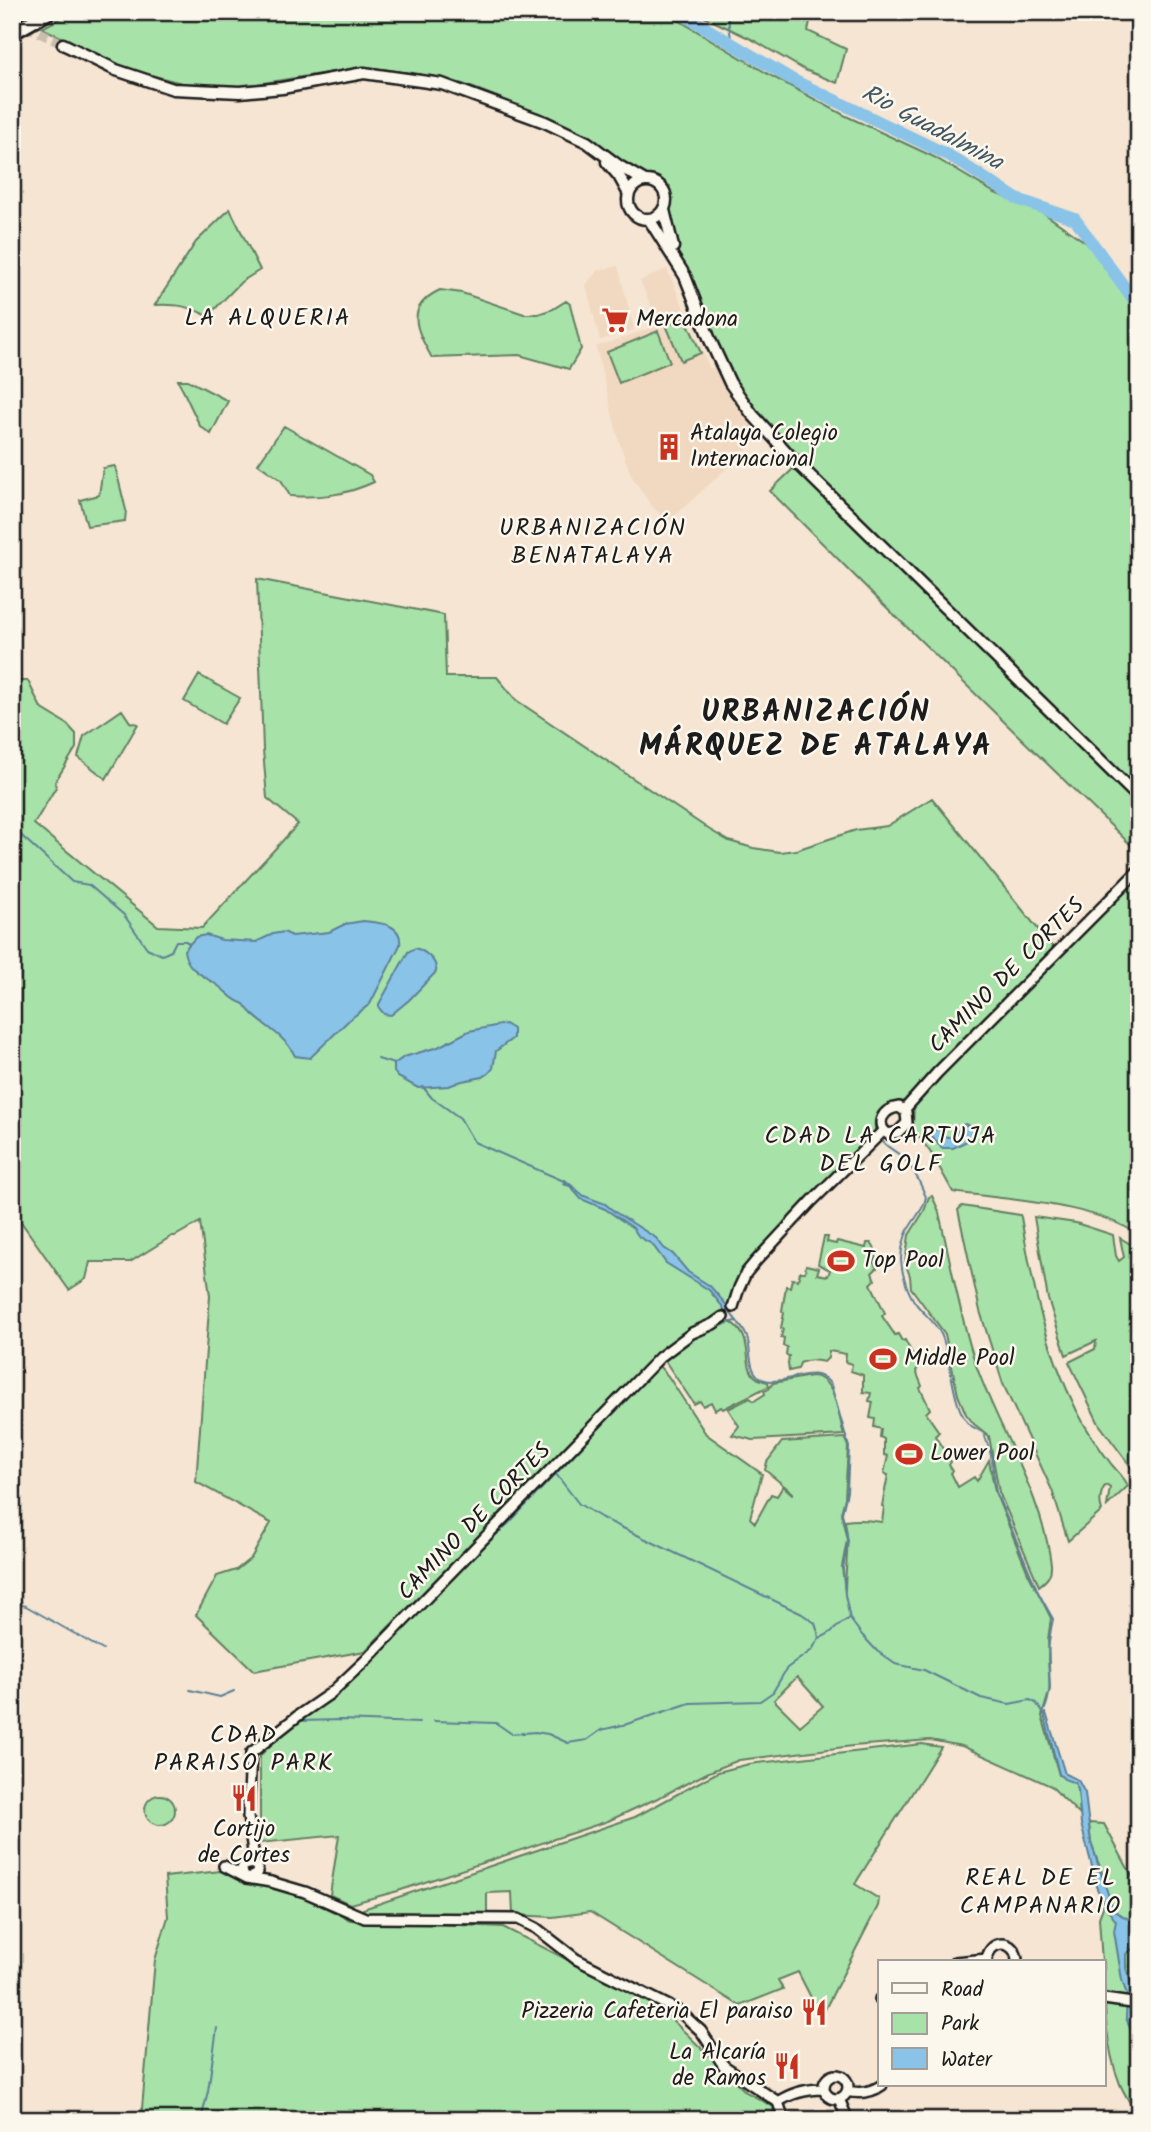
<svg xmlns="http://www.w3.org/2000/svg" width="1151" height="2132" font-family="Kalam,sans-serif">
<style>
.built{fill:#f1d8c0}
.green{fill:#a7e2a8;stroke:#627f62;stroke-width:2;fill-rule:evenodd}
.water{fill:#89c3e8;stroke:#5d8096;stroke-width:2}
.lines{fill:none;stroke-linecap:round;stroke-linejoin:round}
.stream{stroke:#5d8096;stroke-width:2}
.river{stroke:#89c3e8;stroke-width:12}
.secondary-tunnel{stroke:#cabdae;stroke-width:10;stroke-dasharray:10 5;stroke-linecap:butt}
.tertiary-casing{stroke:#1c1c1c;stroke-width:14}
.secondary-casing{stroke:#1c1c1c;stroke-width:15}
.motorway-casing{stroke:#1c1c1c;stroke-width:18}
.tertiary{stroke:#fbf7ec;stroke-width:9}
.secondary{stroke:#fbf7ec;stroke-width:10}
.motorway{stroke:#fbf7ec;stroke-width:12}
.labels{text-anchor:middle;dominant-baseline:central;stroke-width:5;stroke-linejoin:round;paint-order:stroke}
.poi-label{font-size:23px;fill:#1c1c1c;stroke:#fbf7ec;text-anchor:start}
.street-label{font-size:23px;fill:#1c1c1c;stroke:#fbf7ec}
.water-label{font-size:24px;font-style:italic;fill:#425663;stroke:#fbf7ec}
.neighbourhood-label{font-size:24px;letter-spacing:2px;fill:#1c1c1c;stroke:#fbf7ec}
.district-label{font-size:30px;font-weight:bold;letter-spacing:2px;fill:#1c1c1c;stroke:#fbf7ec}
</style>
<rect width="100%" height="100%" fill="#f5e5d2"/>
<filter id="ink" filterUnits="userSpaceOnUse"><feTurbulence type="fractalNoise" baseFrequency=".0143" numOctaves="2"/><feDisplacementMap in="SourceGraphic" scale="14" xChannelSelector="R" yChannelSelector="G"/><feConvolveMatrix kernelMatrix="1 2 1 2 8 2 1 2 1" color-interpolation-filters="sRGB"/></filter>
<g filter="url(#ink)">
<!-- built -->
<path class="built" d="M618 266 634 330 600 340 586 285 597 271Z
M667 269 710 369 717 365 764 434 668 522 650 504 631 475 619 441 596 347 660 325 640 281Z"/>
<!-- green -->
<path class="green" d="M72 12H665L773 77 844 115 934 157 995 193 1042 212 1088 244 1125 295 1139 317V792L781 441 744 396 717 346 695 287 676 249 669 226 670 186 655 177 634 172 580 134 521 106 463 84 412 73 364 67 239 87 186 84 130 70 42 28Z
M694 12H812L808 31 846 49 837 83 805 70 753 40Z
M230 209 260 270 241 282 208 316C188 306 178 304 155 305L196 242Z
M440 290 462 293 524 314H538L553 309 566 301 570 304 581 349 569 369 519 355 432 358C416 329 404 307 440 290Z
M685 317 701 353 681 361 666 325Z
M658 331 670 362 619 383 607 352Z
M178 380H188L228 401 211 434 200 426Z
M284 426 370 475 374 482C346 495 321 498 290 496L281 480 258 464Z
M115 466 126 510 125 521 87 526 80 500 99 495 103 468Z
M794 468 1139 807V853L880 601 770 491Z
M257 579 444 615 446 677H497L516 700 710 830 729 841 753 848 780 852 796 850 856 830 887 826 932 798 1055 950 906 1102C893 1099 879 1105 875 1120 874 1126 876 1130 874 1136L746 1268 729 1308 718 1318 667 1346 365 1651 254 1671 196 1615 217 1576 236 1570 251 1558 271 1523 196 1482 210 1296 200 1222 175 1236H172L130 1262H90L86 1279 69 1290 12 1209V681H28L41 708 67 724 76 734V748L55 782 56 787 34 824 158 926 202 928 298 824 267 798 263 750Z
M199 675 240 698 223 724 184 701Z
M122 710 130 722 138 724 106 779 78 757 84 736Z
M1139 876V1235C1092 1203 1008 1200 953 1192L933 1156 913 1128 914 1104 986 1028Z
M932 1196 938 1209C951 1261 959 1314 976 1365 999 1431 1042 1493 1051 1564 1052 1575 1047 1580 1039 1586L999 1492 989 1436 974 1424 966 1414 958 1395 945 1334 911 1288 910 1276 905 1263 909 1235 924 1211 929 1197Z
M962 1206 1020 1215 1021 1217C1033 1288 1045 1347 1077 1411 1087 1431 1099 1448 1112 1465 1118 1472 1125 1478 1128 1486L1107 1506 1110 1488 1106 1485C1100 1491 1099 1503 1102 1511L1068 1541 1052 1490 1003 1384 980 1311 958 1210Z
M1034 1217 1076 1223 1113 1235 1116 1256 1119 1261 1124 1257 1120 1238 1139 1249V1473L1134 1471 1099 1424 1069 1362 1095 1349 1096 1341 1066 1355 1048 1299Z
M824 1237H828L827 1242 836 1244 837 1241 866 1248 867 1243H871L875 1249 873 1252 877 1258 873 1262 877 1268 872 1273 875 1280 871 1284 885 1313 882 1316 895 1335 898 1334 902 1341 905 1340 919 1367 916 1371 922 1386 920 1388 930 1409 926 1413 939 1432 935 1436 951 1462 949 1465 953 1471 951 1473 958 1487 974 1477 977 1481 989 1460 995 1492 1028 1573 1051 1618 1048 1640 1050 1689 1042 1716 1059 1775 1075 1783 1078 1789 1080 1815 1051 1786 962 1746 930 1740 853 1746 739 1760 709 1772 662 1796 608 1821 398 1891 350 1904 330 1895 339 1835 260 1843V1756C282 1732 306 1714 335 1697L659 1366 668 1376 706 1434 762 1474 750 1518 755 1523 771 1494 777 1496 783 1486 792 1494 793 1493 765 1470 767 1462 782 1442 845 1438 848 1447 845 1498 841 1513 847 1540 842 1567 845 1592C845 1566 850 1546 845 1521 858 1519 869 1520 882 1522L884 1507 882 1506 888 1475 884 1473 888 1456 884 1455V1439L880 1437 881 1429 874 1427 875 1419 870 1418 873 1402 869 1401 871 1393 863 1392V1375L851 1371 852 1364 845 1362 846 1354 829 1351 828 1358 824 1362C815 1360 808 1359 800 1363L798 1369 789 1371 788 1364 789 1356 786 1355 787 1347 783 1346 784 1338 781 1337 783 1329 781 1328 784 1313 782 1311 786 1286 790 1287 792 1279 798 1280 800 1272H805L806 1265 819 1268 817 1274 828 1276 830 1270 818 1264ZM797 1677 823 1706 800 1726 774 1700Z
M730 1322C756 1336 741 1368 757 1378 758 1379 766 1382 768 1382L769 1386 723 1409 721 1407 715 1410 711 1402 703 1406 700 1401 694 1404 665 1361 686 1342Z
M811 1376C836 1376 838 1416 844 1435L753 1440 732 1435 739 1426 728 1409 750 1398 754 1401 765 1394 764 1391 769 1389 773 1383Z
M922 1744 941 1747 855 1884 879 1899 878 1906 821 2017 798 1972 778 1980 783 1989 740 2006 590 1912 553 1917 513 1915 512 1892 487 1893V1915L368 1914 362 1912 363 1909 635 1817 718 1772 749 1764Z
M145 1810a15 15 0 1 1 30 0a15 15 0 1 1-30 0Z
M1089 1823 1104 1824 1139 1889V2118C1133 2107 1125 2096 1120 2084 1105 2047 1104 2002 1104 1962H1102L1099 1918 1104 1904 1106 1879 1104 1878 1091 1843Z
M221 1871 308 1899 350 1920 503 1927 657 2005 746 2092 774 2107 772 2120H141L155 1960 168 1917 165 1877Z"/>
<!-- water -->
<path class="water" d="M363 921C379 923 403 923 400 945L370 1004 349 1020 310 1058 295 1056C283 1031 255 1023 244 1004 230 999 229 993 217 985 202 975 186 969 184 950L196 937 206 935 222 940 256 942 273 934 284 932 292 936 329 932 345 924Z
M415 948C425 951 438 961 436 972L409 1000 391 1015 384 1014 379 1008V1004L408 952Z
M505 1024 513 1029V1038L496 1051 493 1068 489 1073 483 1077 462 1081 449 1086 418 1088 398 1077 394 1072V1064L404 1057 438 1047 469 1031Z
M965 1124 971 1127 973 1138 953 1148H942L930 1134 932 1130 939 1129 944 1136C957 1141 956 1127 965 1124Z
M565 1180 584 1196 605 1204 615 1212 656 1238 664 1248 673 1254 688 1272 710 1286 729 1308 725 1312 723 1307 709 1290 666 1263 652 1244 639 1237 633 1228 605 1209 581 1199 570 1186 563 1184Z
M1046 1713 1065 1774 1078 1780 1085 1793 1091 1843 1113 1909C1118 1915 1121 1915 1127 1918 1135 1923 1137 1937 1138 1945L1126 1954V1968L1134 1991 1139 2047 1126 2018 1127 1995 1122 1980 1114 1931 1116 1921 1106 1908 1094 1882 1093 1870 1081 1824 1078 1789 1075 1783 1064 1779 1059 1774 1044 1714Z"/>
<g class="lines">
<!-- stream -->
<path class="stream" d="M727 12 732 45
M12 827 72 882 89 885 124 915 147 948 162 955 171 951 176 941H186L189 944
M378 1059 394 1064
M423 1087 432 1098 460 1118 474 1142 566 1182
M882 1141C888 1148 894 1150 901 1156 913 1166 920 1183 926 1197 924 1209 917 1215 911 1225 905 1233 901 1250 901 1260 902 1275 908 1294 917 1305 925 1315 935 1322 941 1334 952 1357 951 1408 970 1425 974 1428 979 1430 984 1433L991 1455 996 1492 1038 1592 1053 1619C1050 1632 1048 1646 1048 1660 1049 1679 1052 1694 1044 1711
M728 1310C734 1318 743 1327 747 1337 752 1351 747 1375 765 1380 786 1386 816 1361 831 1385L849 1447 847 1492 842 1513 848 1541 843 1568 845 1595 850 1619 862 1635 877 1651 895 1664 924 1670 981 1698 1009 1704 1030 1700 1036 1703 1044 1714
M721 1324 736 1321
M556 1474 579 1504 602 1518 802 1614 815 1623 819 1636
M12 1595 18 1604 26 1606 103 1650
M344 1687C402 1636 450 1575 508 1524L660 1364
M190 1690 220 1697 234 1691
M300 1721 341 1720 419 1723
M434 1721 496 1723 512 1734 535 1732 548 1734 568 1743 587 1740 601 1730 627 1724 690 1703 760 1701 773 1692 787 1668 812 1650 819 1638C832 1635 838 1623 849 1619
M201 2120 208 2091 217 2028"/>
<!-- river -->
<path class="river" d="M679 12 793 80 950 156 1017 199 1075 219 1139 307"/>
<!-- secondary-tunnel -->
<path class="secondary-tunnel" d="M12 19 63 44"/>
<defs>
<path id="tertiary" d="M899 1107 906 1112 907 1123 898 1132 888 1134C874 1124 883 1109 899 1107Z
M904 1110 937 1073 1139 870
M733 1307 739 1288 746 1273 756 1261 812 1201 883 1131
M255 1865 248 1817 251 1753 299 1715 331 1693 367 1659 660 1357 692 1333 713 1324 723 1317
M224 1866 247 1878 271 1882 305 1892 365 1918 518 1919 536 1928 576 1959 679 2011 701 2031 724 2066 778 2102 784 2120
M243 1875 242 1869 244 1865 253 1863 257 1867 258 1872 252 1878
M955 1962 987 1959
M987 1962C987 1938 1017 1938 1017 1962
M880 1999V2000
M1104 1999 1139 2004
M824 2087a12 12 0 1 1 24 0a12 12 0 1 1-24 0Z
M847 2091C860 2094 871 2093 882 2085
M839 2099 848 2120
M778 2102C791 2093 808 2089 824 2089"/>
<path id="secondary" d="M63 44 116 70 173 89 240 92 282 88 364 73 442 84 545 122 587 142 619 166 645 181
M607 162 619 176 629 194
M628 200a19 19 0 1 1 38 0a19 19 0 1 1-38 0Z
M664 210 673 247
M649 219 685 276 710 340 730 383 752 414 793 459 1139 798"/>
<path id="motorway" d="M12 33 49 12"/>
</defs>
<!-- tertiary casing -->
<use href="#tertiary" class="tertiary-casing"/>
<!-- secondary casing -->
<use href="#secondary" class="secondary-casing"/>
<!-- motorway casing -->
<use href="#motorway" class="motorway-casing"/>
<!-- tertiary -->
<use href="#tertiary" class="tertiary"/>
<!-- secondary -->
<use href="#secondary" class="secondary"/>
<!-- motorway -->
<use href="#motorway" class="motorway"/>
</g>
</g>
<!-- icons -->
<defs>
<symbol id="supermarket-bare" viewBox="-9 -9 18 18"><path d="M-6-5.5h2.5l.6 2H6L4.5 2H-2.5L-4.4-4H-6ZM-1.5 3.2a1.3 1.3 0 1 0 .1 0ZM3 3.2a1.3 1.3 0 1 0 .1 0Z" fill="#c8321e" stroke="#fbf7ec" stroke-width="2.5" paint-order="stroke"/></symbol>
<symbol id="building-bare" viewBox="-9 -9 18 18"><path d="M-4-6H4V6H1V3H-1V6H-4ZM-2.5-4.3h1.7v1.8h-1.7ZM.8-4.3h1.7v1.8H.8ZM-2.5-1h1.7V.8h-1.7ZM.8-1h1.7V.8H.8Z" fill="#c8321e" stroke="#fbf7ec" stroke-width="2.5" paint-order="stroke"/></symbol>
<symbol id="stadium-bare" viewBox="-9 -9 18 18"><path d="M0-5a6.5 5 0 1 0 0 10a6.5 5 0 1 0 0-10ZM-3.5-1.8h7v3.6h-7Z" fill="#c8321e" stroke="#fbf7ec" stroke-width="2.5" paint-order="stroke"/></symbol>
<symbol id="restaurant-bare" viewBox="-9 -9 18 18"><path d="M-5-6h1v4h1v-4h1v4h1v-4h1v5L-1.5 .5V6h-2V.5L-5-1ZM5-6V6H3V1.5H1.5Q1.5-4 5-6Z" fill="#c8321e" stroke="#fbf7ec" stroke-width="2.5" paint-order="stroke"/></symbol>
</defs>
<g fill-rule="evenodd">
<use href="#supermarket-bare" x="596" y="301" width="38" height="38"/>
<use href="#building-bare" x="650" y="428" width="38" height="38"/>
<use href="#stadium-bare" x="822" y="1242" width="38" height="38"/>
<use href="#stadium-bare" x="864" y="1340" width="38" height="38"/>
<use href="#stadium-bare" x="890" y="1435" width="38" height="38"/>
<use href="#restaurant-bare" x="225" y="1779" width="38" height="38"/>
<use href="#restaurant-bare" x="795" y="1993" width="38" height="38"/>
<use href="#restaurant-bare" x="768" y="2047" width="38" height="38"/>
</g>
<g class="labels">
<!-- poi labels -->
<g class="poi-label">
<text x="636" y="320">Mercadona</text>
<text x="690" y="434">Atalaya Colegio<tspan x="690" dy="26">Internacional</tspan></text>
<text x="862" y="1261">Top Pool</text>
<text x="904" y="1359">Middle Pool</text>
<text x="930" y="1454">Lower Pool</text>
<text x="244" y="1830" text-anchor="middle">Cortijo<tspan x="244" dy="26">de Cortes</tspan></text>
<text x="793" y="2012" text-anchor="end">Pizzeria Cafeteria El paraiso</text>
<text x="766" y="2053" text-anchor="end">La Alcaría<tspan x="766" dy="26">de Ramos</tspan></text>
</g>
<!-- street labels -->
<g class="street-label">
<text transform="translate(1007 976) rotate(-45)">CAMINO DE CORTES</text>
<text transform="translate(475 1522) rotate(-46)">CAMINO DE CORTES</text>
</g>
<!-- water labels -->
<g class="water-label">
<text transform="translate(932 128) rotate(28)">Rio Guadalmina</text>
</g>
<!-- neighbourhood labels -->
<g class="neighbourhood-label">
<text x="268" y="318">LA ALQUERIA</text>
<text x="593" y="528">URBANIZACIÓN<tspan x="593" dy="28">BENATALAYA</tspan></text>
<text x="881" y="1136">CDAD LA CARTUJA<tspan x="881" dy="28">DEL GOLF</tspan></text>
<text x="244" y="1735">CDAD<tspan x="244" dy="28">PARAISO PARK</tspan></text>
<text x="1041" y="1878">REAL DE EL<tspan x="1041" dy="28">CAMPANARIO</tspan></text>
</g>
<!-- district labels -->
<g class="district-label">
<text x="816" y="713">URBANIZACIÓN<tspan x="816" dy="34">MÁRQUEZ DE ATALAYA</tspan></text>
</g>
</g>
<!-- margin -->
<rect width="1151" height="2132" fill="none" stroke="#fbf7ec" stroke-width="42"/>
<rect x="21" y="21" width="1109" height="2090" fill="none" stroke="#1c1c1c" stroke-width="2.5" filter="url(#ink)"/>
<!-- legend -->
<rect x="878" y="1960" width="228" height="126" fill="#fbf7ec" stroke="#a29f99" stroke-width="2"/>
<rect x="892" y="1983" width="35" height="10" fill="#fbf7ec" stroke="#a29f99" stroke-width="2"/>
<text x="941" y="1996" font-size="21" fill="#1c1c1c">Road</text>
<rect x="892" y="2013" width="35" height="21" fill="#a7e2a8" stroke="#a29f99" stroke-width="2"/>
<text x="941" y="2030" font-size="21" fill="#1c1c1c">Park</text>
<rect x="892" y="2048" width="35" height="21" fill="#89c3e8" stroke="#a29f99" stroke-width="2"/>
<text x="941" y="2066" font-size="21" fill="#1c1c1c">Water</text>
</svg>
